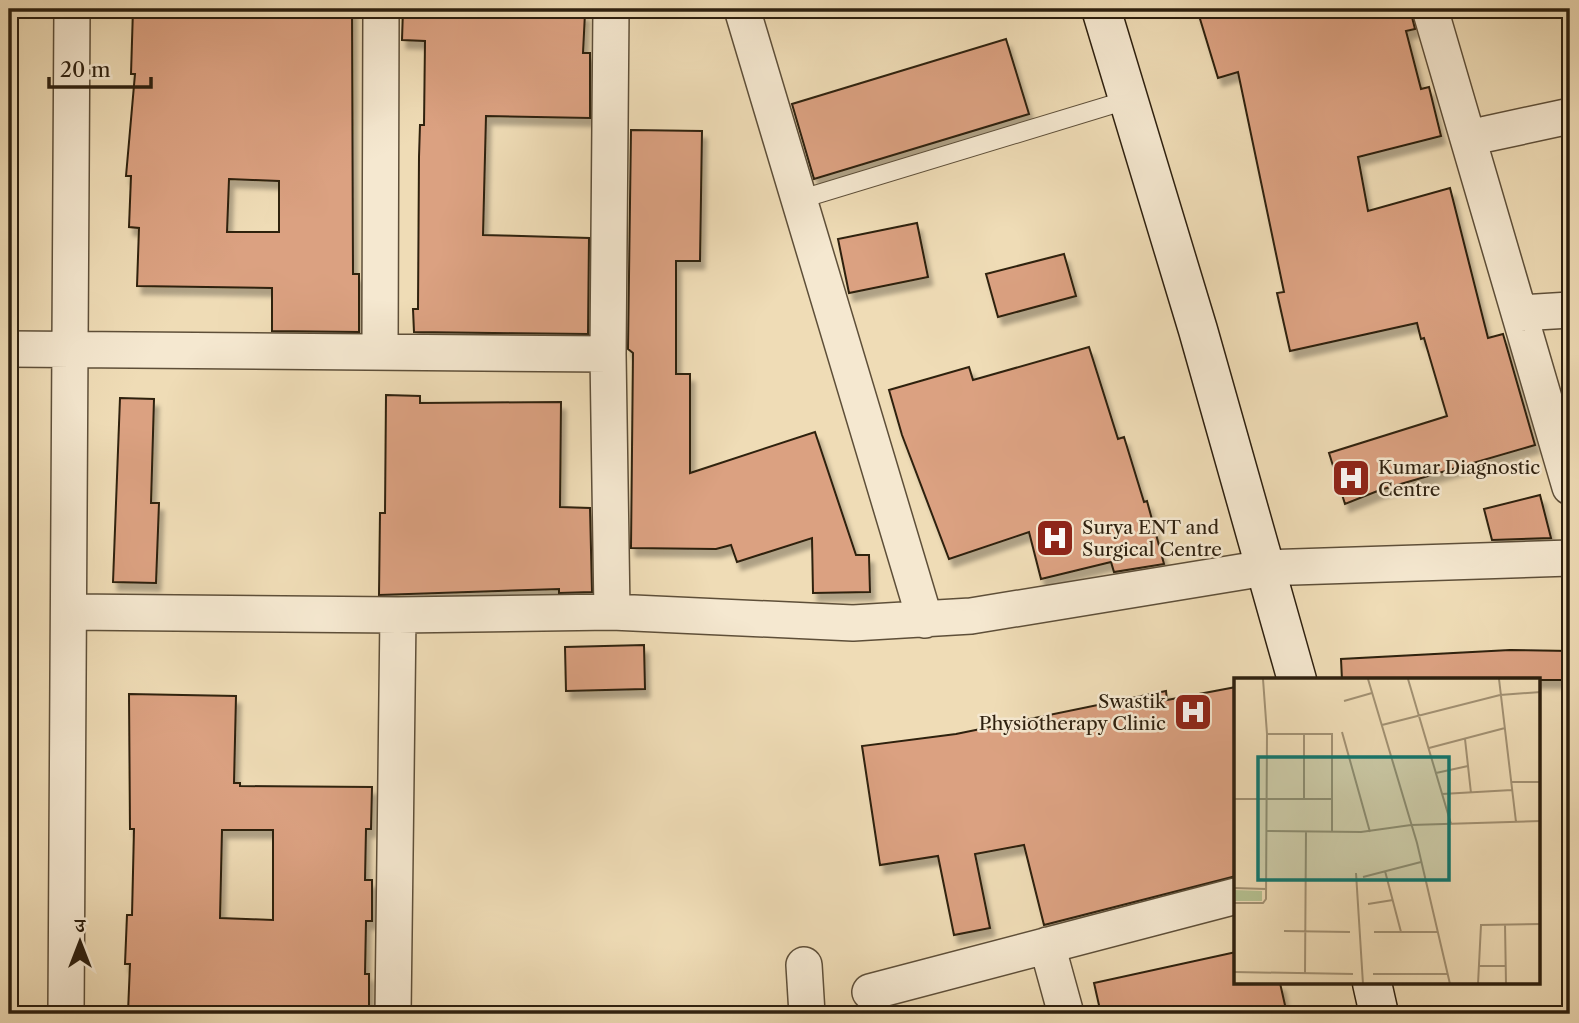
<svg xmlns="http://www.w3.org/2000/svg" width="1579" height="1023" font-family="'Libre Caslon Text','Noto Serif Devanagari',serif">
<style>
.building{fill:#dba181;stroke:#2e200f;stroke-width:2;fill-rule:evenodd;filter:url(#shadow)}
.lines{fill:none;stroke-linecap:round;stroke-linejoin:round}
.lane-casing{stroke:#5e4f39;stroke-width:20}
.street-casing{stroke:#5e4f39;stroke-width:38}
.secondary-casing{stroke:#2e200f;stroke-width:41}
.lane{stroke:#f5e8d0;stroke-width:18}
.street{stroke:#f5e8d0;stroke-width:35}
.secondary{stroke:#f5e8d0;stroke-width:38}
.labels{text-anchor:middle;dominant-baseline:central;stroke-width:5;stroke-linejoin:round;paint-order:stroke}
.poi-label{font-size:19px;fill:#2e200f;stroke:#f5e8d0;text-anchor:start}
.inset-road{fill:none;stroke:#a29173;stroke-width:2}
.view{fill:#0f766e;fill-opacity:0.15;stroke:#0f766e;stroke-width:3.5}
.inset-edge{fill:none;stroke:#2e200f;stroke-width:3.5}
</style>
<defs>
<filter id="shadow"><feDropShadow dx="4.5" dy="8" stdDeviation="2" flood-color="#0004"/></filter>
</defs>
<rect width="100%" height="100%" fill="#efdcb6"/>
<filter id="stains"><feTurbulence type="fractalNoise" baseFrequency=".00286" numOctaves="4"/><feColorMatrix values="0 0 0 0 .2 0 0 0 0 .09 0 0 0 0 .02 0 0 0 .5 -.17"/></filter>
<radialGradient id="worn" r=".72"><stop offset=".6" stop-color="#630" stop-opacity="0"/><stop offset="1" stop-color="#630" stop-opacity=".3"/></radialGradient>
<!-- building -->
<path class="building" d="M133 9H352L353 274H359V332L272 331V288L137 286 139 228 129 227 131 176H126L135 74H131ZM229 179 279 181V232H227Z
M403 9 585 13 583 53H590V118L486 116 483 235 589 238 588 334 414 332 413 309H418L419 157 420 125H424L425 41 402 40Z
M1197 9H1410L1415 29 1406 31 1421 89 1429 87 1441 136 1358 157 1368 211 1450 188 1488 338 1503 334 1535 445 1380 490 1345 504 1329 453 1447 416 1424 338 1421 339 1417 323 1290 351 1277 293 1284 292 1238 72 1218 78Z
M1006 39 1029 114 814 179 792 104Z
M631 130 702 131 700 261H676V374H690V473L815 432 856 555H869L870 592 813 593 812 538 737 562 731 545 716 549 631 548 633 353 628 349Z
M917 223 928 277 849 293 838 239Z
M1064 254 1076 296 998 317 986 274Z
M1089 347 1118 439 1124 437 1144 502 1147 501 1164 564 1114 572 1111 562 1041 579 1029 532 949 559 902 435 889 390 969 367 973 380Z
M386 395 420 396V403L561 402 560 507 590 508 592 592 559 593V589L379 595 380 513H385Z
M120 398 154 399 151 503H159L156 583 113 582Z
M1540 495 1551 538 1492 540 1484 509Z
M644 645 645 689 566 691 565 647Z
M1510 650 1570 651V680H1342L1341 659Z
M1236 687V876L1044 925 1024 845 975 854 990 928 954 935 938 856 880 865 862 746 956 734 1166 691 1167 700Z
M129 694 236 696 234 783H240V786L372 787 371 829H366L365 880H372V921H366L365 974H369V1006H361V1014L128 1012 130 964H125L127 915H132L134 829H130ZM222 830H273V920L220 918Z
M1236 952V983H1280L1287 1014H1101L1094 983Z"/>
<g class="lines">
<defs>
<path id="lane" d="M798 200 1127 100"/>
<path id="street" d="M611 9 608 354 612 612
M742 9 925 620
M1430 9 1570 487
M1468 138 1570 116
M1520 313 1570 310
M9 349 608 354
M380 352 381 9
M70 612 398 615 612 612 853 623 971 616 1265 568 1570 558
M1047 945 1066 1014
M804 965 807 1014
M870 992 1236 896
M66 1014 72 9
M393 1014 398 615"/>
<path id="secondary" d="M1101 9 1198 330 1297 680
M1372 983 1379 1014"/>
</defs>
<!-- lane casing -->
<use href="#lane" class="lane-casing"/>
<!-- street casing -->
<use href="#street" class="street-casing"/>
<!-- secondary casing -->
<use href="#secondary" class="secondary-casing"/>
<!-- lane -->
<use href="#lane" class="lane"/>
<!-- street -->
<use href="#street" class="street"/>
<!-- secondary -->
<use href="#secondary" class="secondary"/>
</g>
<!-- icons -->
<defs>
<symbol id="hospital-square" viewBox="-11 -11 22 22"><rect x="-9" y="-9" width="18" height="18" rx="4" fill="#8f2418" stroke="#f5e8d0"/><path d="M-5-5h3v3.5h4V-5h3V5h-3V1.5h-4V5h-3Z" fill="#fff"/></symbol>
</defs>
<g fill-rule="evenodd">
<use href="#hospital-square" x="1329" y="456" width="44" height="44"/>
<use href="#hospital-square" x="1033" y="516" width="44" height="44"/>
<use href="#hospital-square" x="1171" y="690" width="44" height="44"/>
</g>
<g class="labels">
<!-- poi labels -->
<g class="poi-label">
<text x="1378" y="467">Kumar Diagnostic<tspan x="1378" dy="22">Centre</tspan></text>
<text x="1082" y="527">Surya ENT and<tspan x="1082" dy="22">Surgical Centre</tspan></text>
<text x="1166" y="701" text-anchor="end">Swastik<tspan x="1166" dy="22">Physiotherapy Clinic</tspan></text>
</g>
</g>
<!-- overview -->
<g transform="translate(1234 678)">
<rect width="306" height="306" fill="#efdcb6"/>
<path d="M0 212 28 213V223H0Z" fill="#b5c191"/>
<path class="inset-road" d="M134 1 183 165 216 306M174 1 217 146M265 1 282 144M110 23 138 15M148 47 266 17 307 14M108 54 136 154M33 56H98V153M231 61 237 115M195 70 271 50M202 95 234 88M277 104H307M208 116 278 112M0 121H98M70 121V56M33 153 127 154 177 147 307 143M151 193 167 254M122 195 129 306M129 199 187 184M0 210 32 211M0 225H29L32 221 33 56 29 1M134 226 159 222M271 246 272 306M50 253 116 254M140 254H204M245 288H272M0 294 119 296M71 295 72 153M139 296H214M244 306 247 247 307 246"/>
<path class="view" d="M24 79H215V202H24Z"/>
<rect width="306" height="306" class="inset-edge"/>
</g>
<!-- margin -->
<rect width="1579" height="1023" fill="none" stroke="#efdcb6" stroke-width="35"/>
<rect x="10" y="10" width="1558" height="1002" fill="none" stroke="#2e200f" stroke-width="3.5"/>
<rect x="18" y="18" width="1544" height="988" fill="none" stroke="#2e200f" stroke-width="2"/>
<!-- north arrow -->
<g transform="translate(80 942)" stroke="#f5e8d0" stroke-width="5" paint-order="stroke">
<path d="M0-5L12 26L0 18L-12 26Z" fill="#2e200f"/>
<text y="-10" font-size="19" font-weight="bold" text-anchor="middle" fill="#2e200f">उ</text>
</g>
<!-- scale -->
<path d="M49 77v10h102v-10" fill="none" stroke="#2e200f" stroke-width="3.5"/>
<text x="60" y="77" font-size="21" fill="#2e200f" stroke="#f5e8d0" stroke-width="5" paint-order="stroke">20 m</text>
<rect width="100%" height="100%" filter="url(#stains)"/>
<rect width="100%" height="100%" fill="url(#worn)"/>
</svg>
